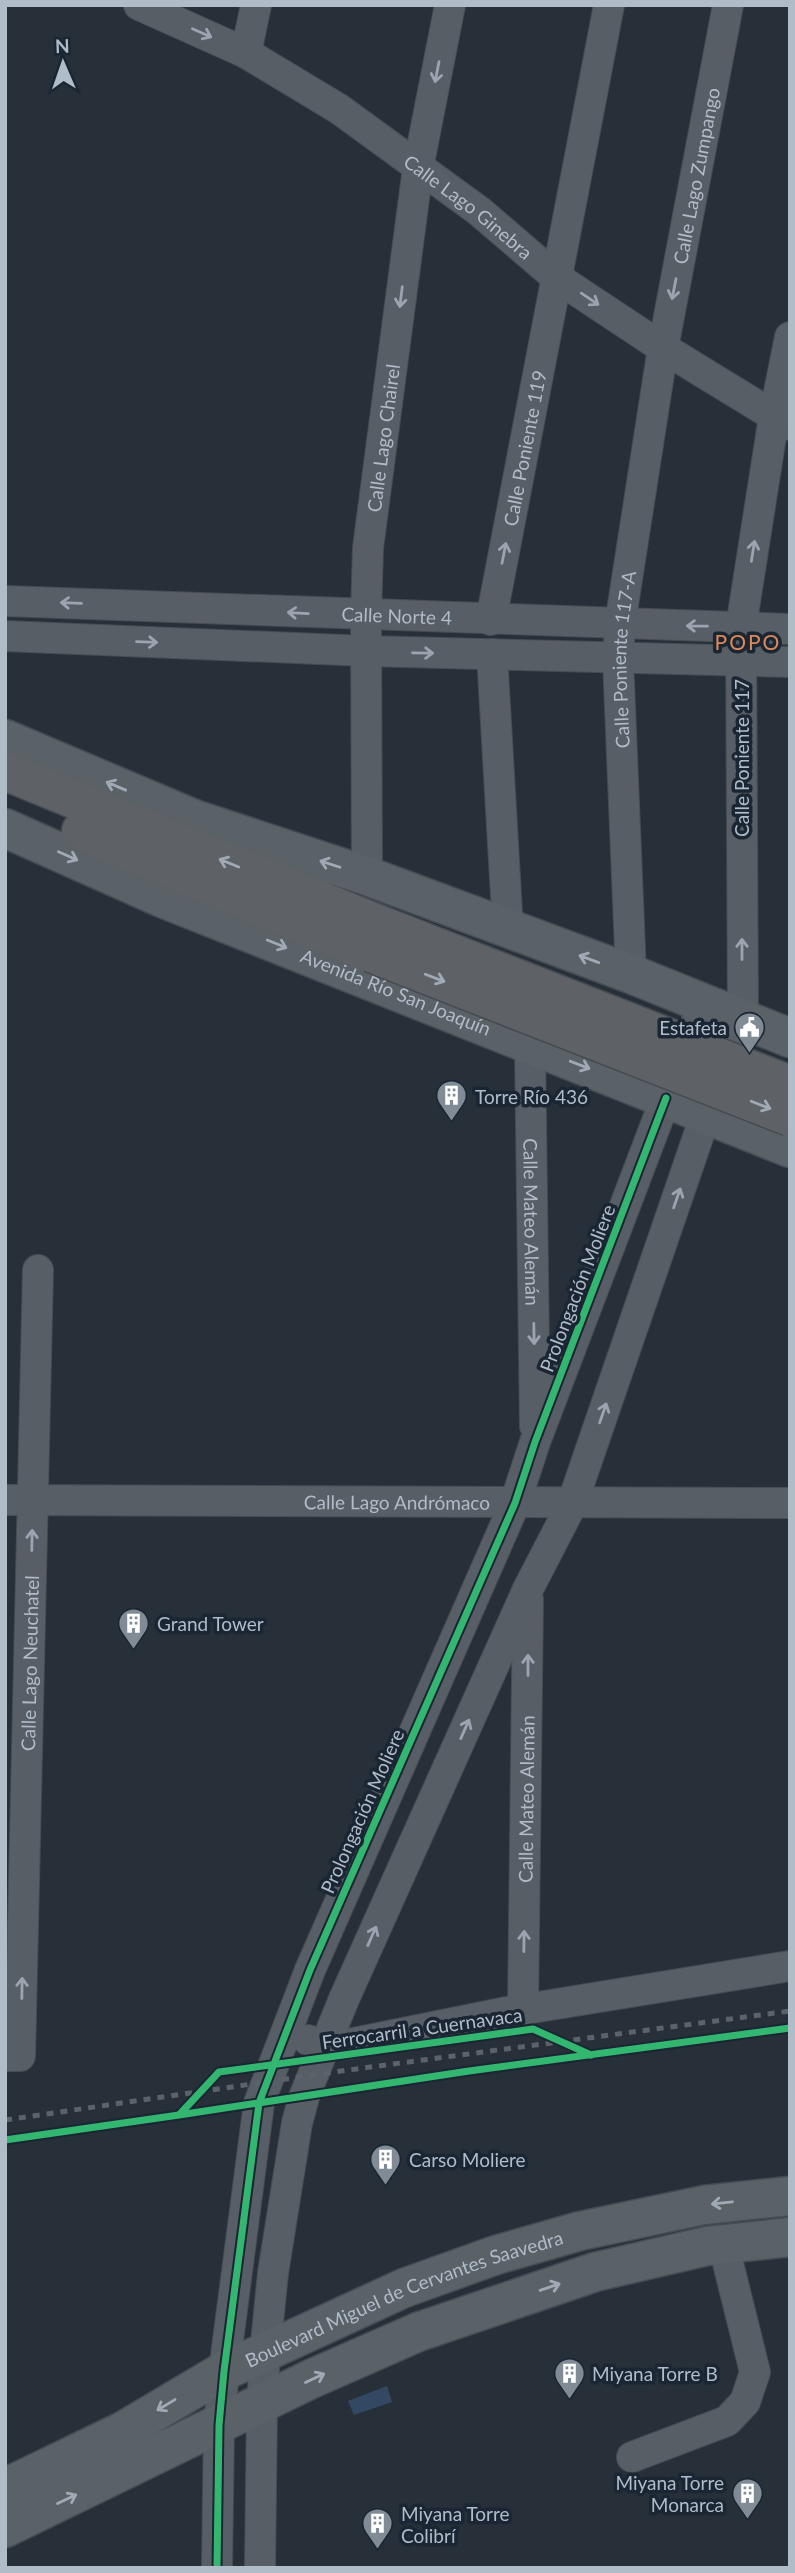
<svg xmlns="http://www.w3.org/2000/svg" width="795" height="2573" font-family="Lato,sans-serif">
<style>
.water{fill:#334963}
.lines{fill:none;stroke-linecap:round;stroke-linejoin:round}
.minor-casing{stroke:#464c52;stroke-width:32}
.major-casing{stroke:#454c54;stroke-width:41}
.highway-casing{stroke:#444c53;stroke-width:41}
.minor{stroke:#585e65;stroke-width:30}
.major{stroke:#5a6167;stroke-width:38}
.highway{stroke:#5e6165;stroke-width:38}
.rail{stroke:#5b6269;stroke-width:5;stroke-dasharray:7 7;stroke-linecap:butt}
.highway-bridge-casing{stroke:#444c53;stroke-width:41;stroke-linecap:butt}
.highway-bridge{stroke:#5e6165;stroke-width:38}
.cycleway-casing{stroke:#1a2633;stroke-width:11}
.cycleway{stroke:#33b770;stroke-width:7}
.oneway{stroke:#9ba4b0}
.oneway2{stroke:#a0aab5}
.labels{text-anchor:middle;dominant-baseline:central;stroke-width:7;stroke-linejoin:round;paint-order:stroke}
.street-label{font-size:19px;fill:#b1bcc9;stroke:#1a2633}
.poi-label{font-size:19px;fill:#b1bcc9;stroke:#1a2633;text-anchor:start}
.neighbourhood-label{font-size:21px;letter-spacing:2px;fill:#dd8858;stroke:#1a2633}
</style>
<rect width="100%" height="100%" fill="#273038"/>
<!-- water -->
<path class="water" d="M387 2386 392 2402 354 2415 348 2401Z"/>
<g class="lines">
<defs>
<g id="minor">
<path id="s1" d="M139 5 246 53 339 109 479 211 556 277 663 348 789 425"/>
<path d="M246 53 256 5"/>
<path id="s2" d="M5 601 790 629"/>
<path id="s3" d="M491 620 609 5"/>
<path d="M5 636 367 651 790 662"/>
<path d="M492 654 508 930"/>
<path id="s4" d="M367 876 366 616 368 548 418 168 450 5"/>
<path id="s5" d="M631 974 618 658 620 624 663 348 728 5"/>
<path id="s6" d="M530 1045 535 1426"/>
<path id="s7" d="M5 1500 790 1503"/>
<path id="s8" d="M523 2009 528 1600"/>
<path d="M308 2040 325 2046 349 2044 507 2012 790 1966"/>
<path id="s9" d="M5 2056H20L38 1270"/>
<path d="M632 2457 727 2421 745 2402 755 2372 723 2243"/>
<path d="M217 2568 219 2425 224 2371 259 2103 310 1970 515 1503 535 1442 666 1098 704 1003"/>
<path d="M260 2568 262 2405 265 2353 273 2273 297 2123 304 2097 344 1999 528 1589 572 1504 706 1114 743 1017 741 627 774 417 790 337"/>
</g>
<g id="major">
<path d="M5 739 194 819 367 876 631 974 790 1038"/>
<path id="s10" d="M5 828 162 898 790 1148"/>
<path id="s11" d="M5 2488 123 2431 224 2371 404 2288 496 2255 580 2231 704 2205 790 2196"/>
<path d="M5 2528 311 2379 418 2332 595 2272 707 2246 790 2237"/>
</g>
<path id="highway" d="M5 771 383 926
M81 831 371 953"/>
</defs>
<!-- minor casing -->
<use href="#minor" class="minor-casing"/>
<!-- major casing -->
<use href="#major" class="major-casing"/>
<!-- highway casing -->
<use href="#highway" class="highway-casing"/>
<!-- minor -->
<use href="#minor" class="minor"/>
<!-- major -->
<use href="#major" class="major"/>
<!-- highway -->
<use href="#highway" class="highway"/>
<!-- rail -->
<path class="rail" d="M5 2120 341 2071 790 2011"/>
<defs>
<path id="highway-bridge" d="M383 926 790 1085
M371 953 790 1117"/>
</defs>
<!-- highway-bridge casing -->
<use href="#highway-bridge" class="highway-bridge-casing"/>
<!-- highway-bridge -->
<use href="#highway-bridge" class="highway-bridge"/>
<defs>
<path id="cycleway" d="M179 2115 469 2071 790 2028
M5 2140 179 2115 219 2072 533 2029 591 2055
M217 2568 219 2425 224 2371 259 2103 310 1970 515 1503 535 1442 666 1098"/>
</defs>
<!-- cycleway casing -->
<use href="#cycleway" class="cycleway-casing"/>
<!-- cycleway -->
<use href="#cycleway" class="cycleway"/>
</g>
<!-- one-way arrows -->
<defs><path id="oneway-shaft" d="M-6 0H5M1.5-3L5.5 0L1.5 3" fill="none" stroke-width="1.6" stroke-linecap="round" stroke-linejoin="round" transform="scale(1.75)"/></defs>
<g class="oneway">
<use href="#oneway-shaft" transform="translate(202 33) rotate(24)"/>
<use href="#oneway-shaft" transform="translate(437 72) rotate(101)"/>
<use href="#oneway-shaft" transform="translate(674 289) rotate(101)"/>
<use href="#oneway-shaft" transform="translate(401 297) rotate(97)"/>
<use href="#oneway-shaft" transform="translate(590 299) rotate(34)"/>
<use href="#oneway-shaft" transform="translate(753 551) rotate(-81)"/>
<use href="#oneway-shaft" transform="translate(504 553) rotate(-79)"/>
<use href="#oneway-shaft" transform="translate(71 603) rotate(-178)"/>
<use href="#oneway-shaft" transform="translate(298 613) rotate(-177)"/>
<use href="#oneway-shaft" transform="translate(697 626) rotate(-179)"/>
<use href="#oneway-shaft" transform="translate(147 642) rotate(2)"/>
<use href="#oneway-shaft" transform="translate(423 653) rotate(1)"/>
<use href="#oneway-shaft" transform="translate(742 949) rotate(-90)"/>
<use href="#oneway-shaft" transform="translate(677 1198) rotate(-71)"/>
<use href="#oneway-shaft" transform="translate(534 1334) rotate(89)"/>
<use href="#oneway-shaft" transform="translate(603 1413) rotate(-71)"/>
<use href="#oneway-shaft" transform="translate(32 1540) rotate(-89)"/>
<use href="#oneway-shaft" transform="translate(528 1665) rotate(-90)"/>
<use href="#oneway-shaft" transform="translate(465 1729) rotate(-66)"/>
<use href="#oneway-shaft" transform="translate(372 1936) rotate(-66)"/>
<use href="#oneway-shaft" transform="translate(524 1941) rotate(-89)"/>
<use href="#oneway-shaft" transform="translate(22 1988) rotate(-89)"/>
</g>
<g class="oneway2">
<use href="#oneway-shaft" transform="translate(116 786) rotate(-157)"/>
<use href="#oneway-shaft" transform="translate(68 856) rotate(24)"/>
<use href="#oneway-shaft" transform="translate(229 863) rotate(-158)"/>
<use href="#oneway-shaft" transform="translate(330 864) rotate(-162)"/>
<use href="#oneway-shaft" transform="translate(277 944) rotate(22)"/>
<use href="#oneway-shaft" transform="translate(589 959) rotate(-160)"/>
<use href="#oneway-shaft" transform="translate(435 978) rotate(21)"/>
<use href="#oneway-shaft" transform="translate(580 1065) rotate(21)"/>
<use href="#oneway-shaft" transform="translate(761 1105) rotate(21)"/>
<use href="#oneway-shaft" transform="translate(722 2203) rotate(174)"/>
<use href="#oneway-shaft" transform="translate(550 2287) rotate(-19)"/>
<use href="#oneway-shaft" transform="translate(315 2378) rotate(-25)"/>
<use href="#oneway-shaft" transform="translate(166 2405) rotate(149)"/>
<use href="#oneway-shaft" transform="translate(67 2499) rotate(-25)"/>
</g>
<!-- icons -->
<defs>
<symbol id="civic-pin" viewBox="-11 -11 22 30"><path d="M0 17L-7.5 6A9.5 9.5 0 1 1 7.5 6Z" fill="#818b96" stroke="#1a2633"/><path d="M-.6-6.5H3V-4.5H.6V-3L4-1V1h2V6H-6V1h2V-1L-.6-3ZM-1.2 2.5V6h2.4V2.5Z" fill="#fff"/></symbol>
<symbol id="building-pin" viewBox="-11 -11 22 30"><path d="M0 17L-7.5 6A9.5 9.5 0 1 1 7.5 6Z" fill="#818b96" stroke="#1a2633"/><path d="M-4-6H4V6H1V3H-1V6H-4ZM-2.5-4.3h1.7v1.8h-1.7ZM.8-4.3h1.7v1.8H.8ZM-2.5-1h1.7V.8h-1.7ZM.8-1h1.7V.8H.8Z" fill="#fff"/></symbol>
</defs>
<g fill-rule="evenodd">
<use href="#civic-pin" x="732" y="1010" width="35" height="47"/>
<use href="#building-pin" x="434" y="1078" width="35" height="47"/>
<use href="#building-pin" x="116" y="1606" width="35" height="47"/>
<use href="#building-pin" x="368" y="2142" width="35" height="47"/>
<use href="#building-pin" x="552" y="2356" width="35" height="47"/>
<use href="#building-pin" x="730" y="2476" width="35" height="47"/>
<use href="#building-pin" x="360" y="2506" width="35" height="47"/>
</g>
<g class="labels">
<!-- street labels -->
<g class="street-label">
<text stroke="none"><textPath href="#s5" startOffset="805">Calle Lago Zumpango</textPath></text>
<text stroke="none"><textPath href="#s1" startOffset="388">Calle Lago Ginebra</textPath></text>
<text stroke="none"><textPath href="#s4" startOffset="439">Calle Lago Chairel</textPath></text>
<text stroke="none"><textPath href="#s3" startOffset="175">Calle Poniente 119</textPath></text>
<text stroke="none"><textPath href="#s2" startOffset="392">Calle Norte 4</textPath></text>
<text stroke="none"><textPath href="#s5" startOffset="315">Calle Poniente 117-A</textPath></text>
<text transform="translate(741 758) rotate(-90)">Calle Poniente 117</text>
<text stroke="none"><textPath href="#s10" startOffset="424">Avenida Río San Joaquín</textPath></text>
<text stroke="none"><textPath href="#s6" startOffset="177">Calle Mateo Alemán</textPath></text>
<text transform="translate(577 1288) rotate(-69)">Prolongación Moliere</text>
<text stroke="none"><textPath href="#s7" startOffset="392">Calle Lago Andrómaco</textPath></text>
<text stroke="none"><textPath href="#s9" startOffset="408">Calle Lago Neuchatel</textPath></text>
<text stroke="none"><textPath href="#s8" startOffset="210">Calle Mateo Alemán</textPath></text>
<text transform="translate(362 1811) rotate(-66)">Prolongación Moliere</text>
<text transform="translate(422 2028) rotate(-8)">Ferrocarril a Cuernavaca</text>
<text stroke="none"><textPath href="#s11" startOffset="443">Boulevard Miguel de Cervantes Saavedra</textPath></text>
</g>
<!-- poi labels -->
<g class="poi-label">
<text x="727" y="1027" text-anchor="end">Estafeta</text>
<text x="475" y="1096">Torre Río 436</text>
<text x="157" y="1623">Grand Tower</text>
<text x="409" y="2159">Carso Moliere</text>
<text x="592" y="2373">Miyana Torre B</text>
<text x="724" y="2482" text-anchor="end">Miyana Torre<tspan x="724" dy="22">Monarca</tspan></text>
<text x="401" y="2513">Miyana Torre<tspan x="401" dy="22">Colibrí</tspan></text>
</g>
<!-- neighbourhood labels -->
<g class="neighbourhood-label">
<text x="748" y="641">POPO</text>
</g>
</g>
<!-- border -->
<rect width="795" height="2573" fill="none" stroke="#b1bcc9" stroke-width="14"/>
<!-- north arrow -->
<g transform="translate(63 63) rotate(358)" stroke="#1a2633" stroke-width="5" paint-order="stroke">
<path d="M0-5L12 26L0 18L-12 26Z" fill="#b1bcc9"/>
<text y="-10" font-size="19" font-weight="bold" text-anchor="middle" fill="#b1bcc9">N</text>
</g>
</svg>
